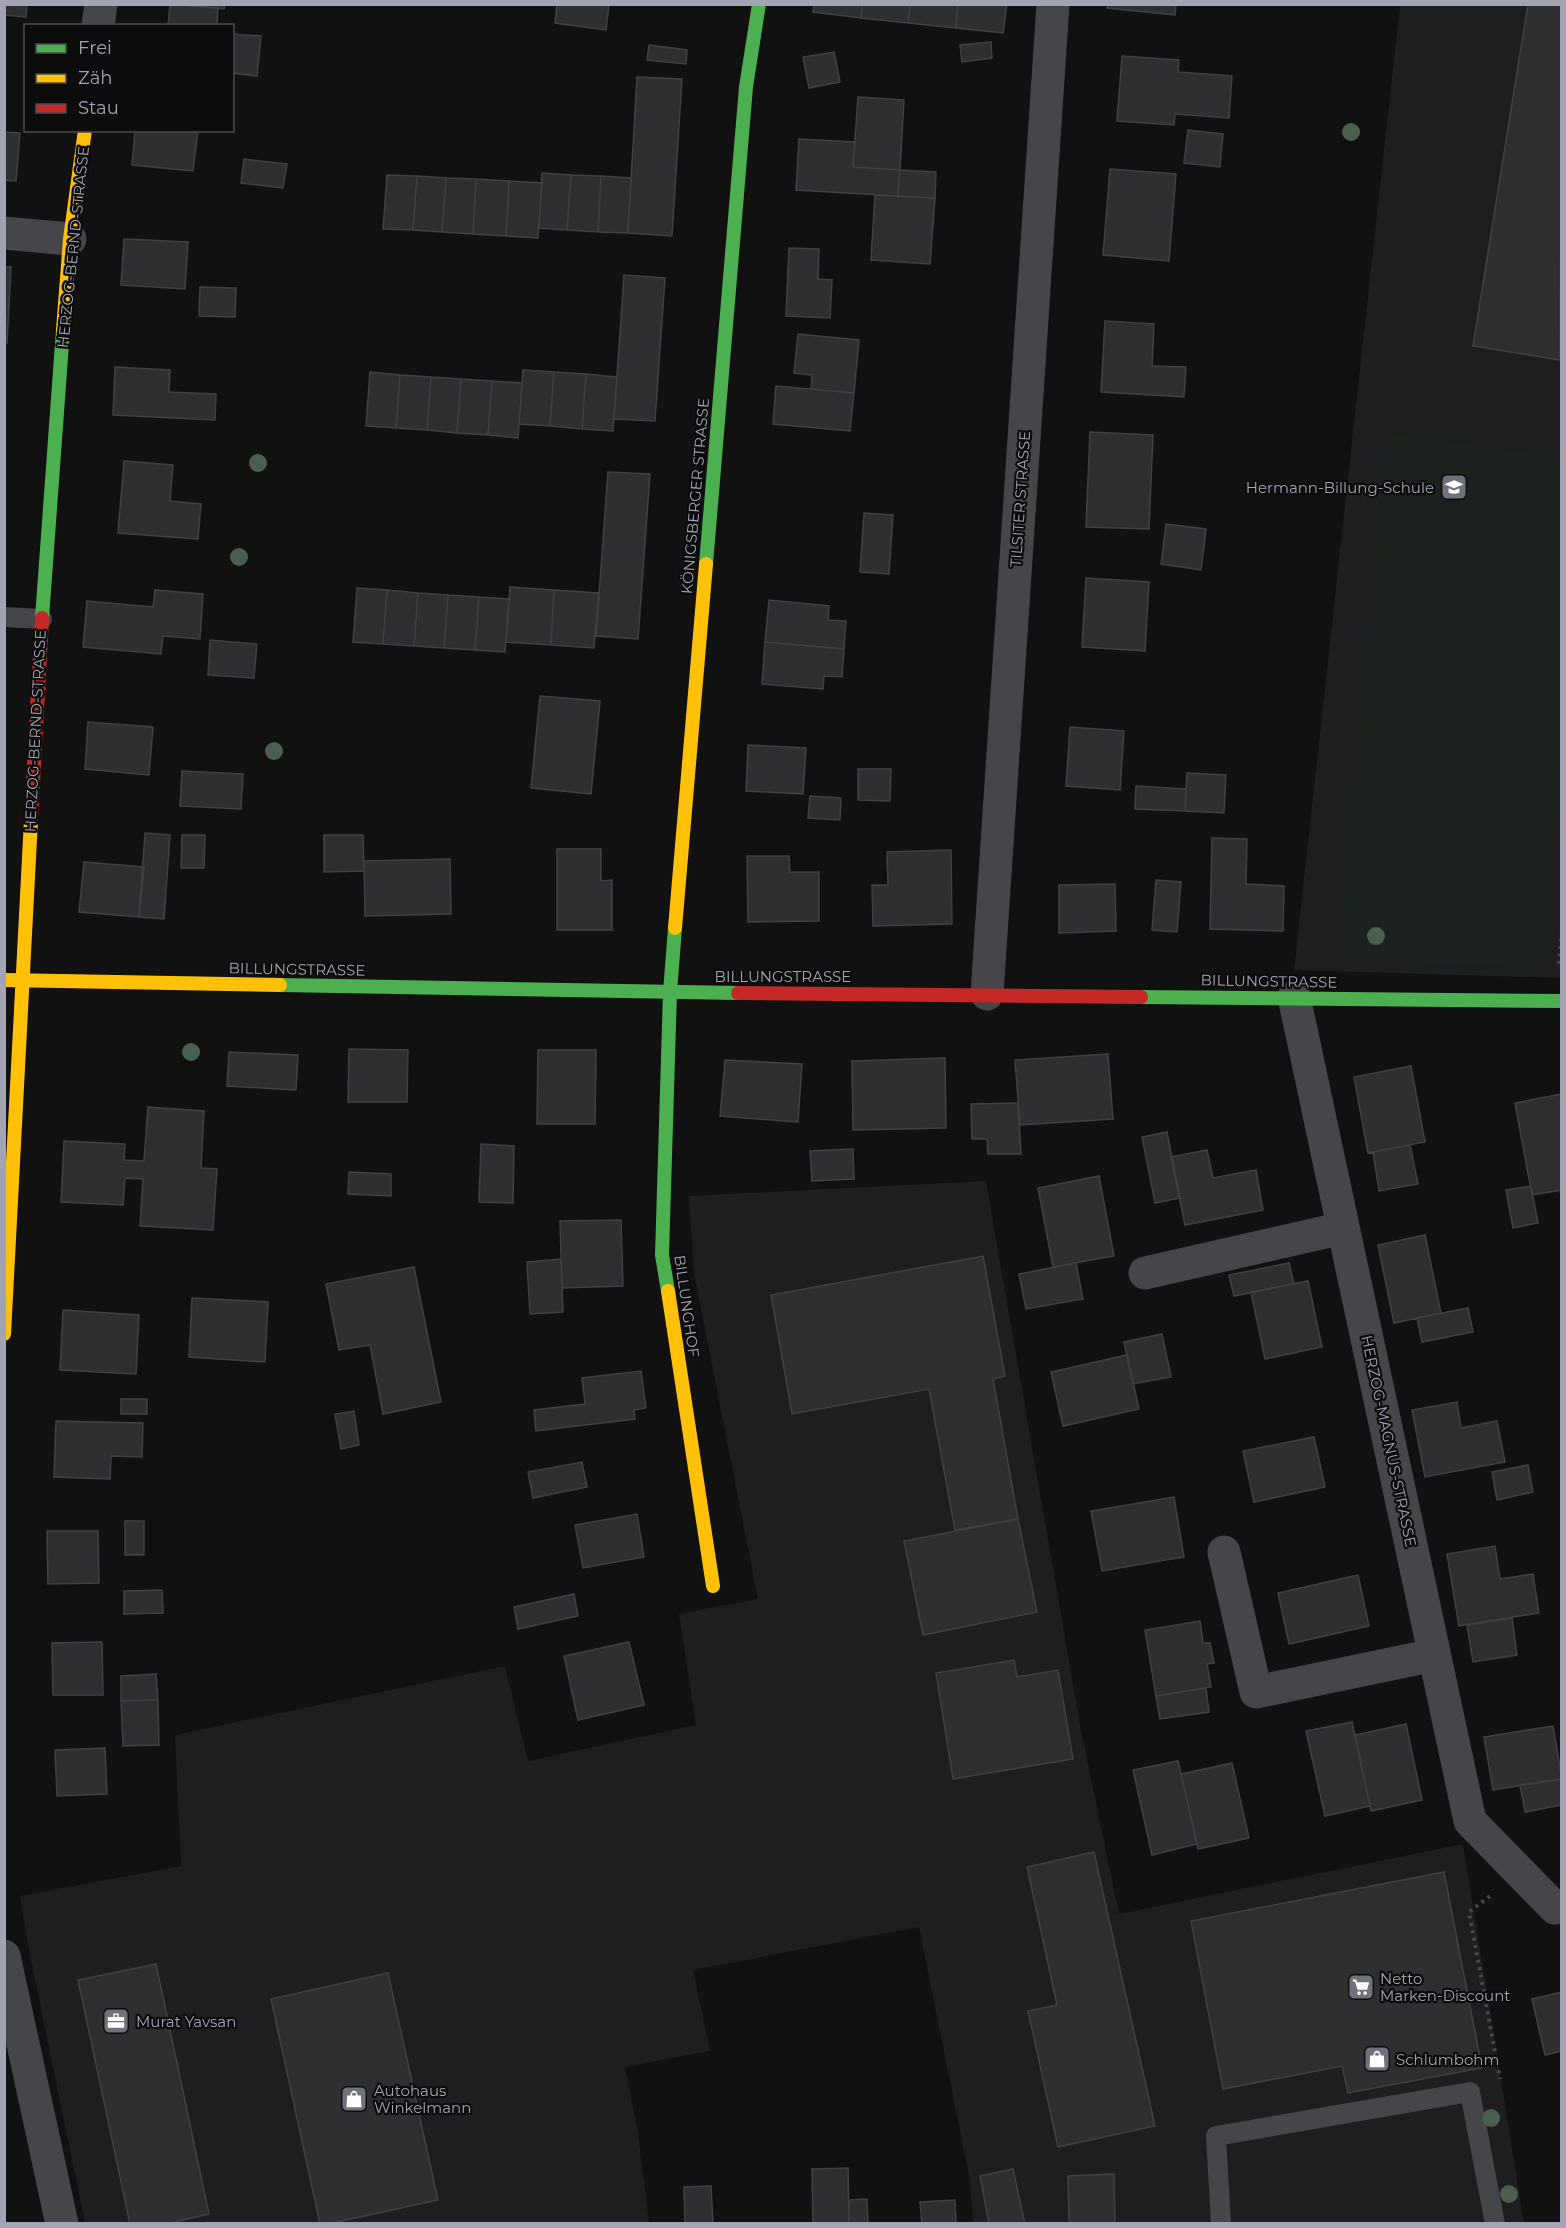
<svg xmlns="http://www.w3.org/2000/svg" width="1566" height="2228" font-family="Montserrat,sans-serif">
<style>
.built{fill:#1e1e20}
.green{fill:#1b221d}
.building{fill:#2f2f31;stroke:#404146;stroke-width:1.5}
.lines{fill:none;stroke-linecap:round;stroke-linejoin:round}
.path{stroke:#47474c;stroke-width:4;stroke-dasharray:3 4.5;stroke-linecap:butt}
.lane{stroke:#46464a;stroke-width:20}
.street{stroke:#46464a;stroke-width:33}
.fast{stroke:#4caf50;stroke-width:14}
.slow{stroke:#ffc107;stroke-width:14}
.jam{stroke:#c62828;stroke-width:14}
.tree{fill:#4a5f4e}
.labels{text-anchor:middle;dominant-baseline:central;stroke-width:4.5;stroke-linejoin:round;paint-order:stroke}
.street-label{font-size:15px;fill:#a2a4b3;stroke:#0c0c0d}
.poi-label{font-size:15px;fill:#a2a4b3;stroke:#0c0c0d;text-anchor:start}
</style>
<rect width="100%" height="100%" fill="#111112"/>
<!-- built -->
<path class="built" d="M1400 5H1561V978L1294 970Z
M986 1181 1081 1730 1119 1914 1463 1844 1524 2223H973L970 2181 919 1927 693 1970 710 2051 625 2067 638 2133 649 2223H85L28 1945 20 1896 181 1866 175 1735 505 1666 528 1761 696 1725 679 1614 758 1599 694 1273 689 1196Z"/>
<!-- green -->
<path class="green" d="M1390 434 1561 458 1562 738 1539 968 1341 959Z"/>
<!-- building -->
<path class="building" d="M4 4H27L26 17 4 15Z
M170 4 218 8 217 26H168Z
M182 4H225L224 9Z
M557 4H609L606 30 555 23Z
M814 4H862L861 18 813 12Z
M862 4H910L908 23 861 18Z
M910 4H958L956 28 908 23Z
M958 4H1007L1003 33 956 28Z
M1108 4H1176L1175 15 1107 8Z
M1528 4H1562L1560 360 1473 346Z
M232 34 261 36 257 76 232 73Z
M991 42 992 58 962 62 960 45Z
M649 45 687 50 686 64 647 60Z
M834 52 840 82 809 88 803 57Z
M1122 56 1179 60 1178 72 1232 76 1229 118 1175 114 1174 125 1117 121Z
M637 77 682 79 672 236 628 233Z
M858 97 904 100 900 170 853 167Z
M135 130H198L193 171 132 165Z
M1188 130 1223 134 1220 167 1184 163Z
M4 132 20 133 16 181 4 180Z
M799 139 855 142 853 167 900 170 898 196 796 190Z
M244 159 287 164 283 188 241 183Z
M1110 169 1176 174 1169 261 1103 255Z
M900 170 936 172 935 198 898 196Z
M542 173 571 175 567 230 539 228Z
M387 175 417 176 413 230 383 229Z
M571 175 601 176 598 232 567 230Z
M417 176 446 178 442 232 413 230Z
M601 176 631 178 628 233 598 232Z
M446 178 476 179 473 234 442 232Z
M476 179 509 181 506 236 473 234Z
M509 181 542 183 538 238 506 236Z
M875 195 935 198 930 264 871 260Z
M124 239 188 242 185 289 121 285Z
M789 248 819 249 818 279 832 280 830 318 786 316Z
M4 267H11L7 343H4Z
M624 275 665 278 655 421 614 419Z
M200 287 236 288 235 317 199 316Z
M1105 321 1154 324 1152 366 1186 367 1184 397 1101 392Z
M798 334 859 340 854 393 811 389 812 375 794 373Z
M115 367 170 370 169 392 216 394 215 420 113 415Z
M523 370 554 372 550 426 519 424Z
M370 372 400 375 396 428 366 426Z
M554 372 586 374 582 429 550 426Z
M586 374 617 377 613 431 582 429Z
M400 375 431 377 427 430 396 428Z
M431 377 461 379 457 433 427 430Z
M461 379 492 381 488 435 457 433Z
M492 381 522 383 518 438 488 435Z
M776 386 854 393 850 431 773 424Z
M1090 432 1153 435 1149 529 1086 527Z
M124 461 173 465 170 501 201 504 198 539 118 533Z
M608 472 650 474 638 639 596 636Z
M864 513 893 515 889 574 860 572Z
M1166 524 1206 529 1201 570 1161 564Z
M1086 578 1149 582 1145 651 1082 647Z
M510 587 554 590 551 645 506 642Z
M357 588 387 590 383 644 353 642Z
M155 590 203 594 200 639 163 636 161 654 83 647 87 601 153 607Z
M387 590 418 593 414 646 383 644Z
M554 590 599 593 594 648 551 645Z
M418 593 448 595 444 648 414 646Z
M448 595 479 597 475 650 444 648Z
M479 597 509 599 505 652 475 650Z
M769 600 829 606 828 620 846 621 844 649 765 642Z
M210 640 257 644 254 678 208 675Z
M765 642 844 649 842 677 824 676 823 689 762 684Z
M540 696 600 701 591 794 531 788Z
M88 722 153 727 149 775 85 769Z
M1070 727 1124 731 1120 790 1066 786Z
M748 745 806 748 803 794 746 791Z
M858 769H891L890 801 858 800Z
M182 771 243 774 241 809 180 806Z
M1187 773 1226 775 1224 813 1185 811Z
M1136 786 1186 789 1185 811 1135 809Z
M810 796 841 798 840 820 808 818Z
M145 833 170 835 164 919 139 917Z
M182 835H205L204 868H181Z
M324 835H363L364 871 324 872Z
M1212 838 1247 839 1246 884 1284 886 1283 931 1210 929Z
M557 849H601V881L612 880V930H557Z
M951 850 952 924 873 926 872 885H888L887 852Z
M747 856H789L790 872H819V921L748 922Z
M450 859 451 914 365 916 364 861Z
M84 862 144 867 139 917 79 912Z
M1156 880 1181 882 1177 932 1152 930Z
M1115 884 1116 931 1059 933V885Z
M349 1049 408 1050 407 1102H348Z
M538 1050H596L595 1124H537Z
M229 1052 298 1055 296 1090 227 1086Z
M1108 1054 1113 1119 1020 1125 1015 1060Z
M945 1058 946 1128 853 1130 852 1061Z
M725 1060 802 1064 798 1122 720 1116Z
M1411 1066 1425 1142 1368 1153 1354 1077Z
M1562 1094V1190L1532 1195 1515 1103Z
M1018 1103 1021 1154H988L987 1139H972L971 1104Z
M148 1107 204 1111 201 1168 217 1169 213 1230 140 1226 143 1179 125 1178 123 1205 61 1202 64 1141 125 1144 124 1160 144 1161Z
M1167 1132 1180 1198 1155 1203 1142 1137Z
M481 1144 514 1146 513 1203 479 1202Z
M1410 1145 1418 1184 1379 1191 1373 1152Z
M853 1149 854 1179 812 1181 810 1151Z
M1207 1150 1213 1178 1256 1170 1263 1210 1185 1225 1171 1157Z
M349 1172 391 1174V1196L348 1194Z
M1099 1176 1114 1256 1053 1267 1038 1188Z
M1531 1186 1538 1223 1513 1228 1506 1190Z
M621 1220 623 1286 562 1288 560 1221Z
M1425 1235 1441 1313 1394 1323 1378 1245Z
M983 1256 1005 1376 993 1379 1018 1519 955 1530 929 1389 792 1414 771 1295Z
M561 1259 563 1312 530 1314 527 1262Z
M1076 1263 1083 1299 1026 1309 1019 1274Z
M1289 1263 1294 1284 1234 1296 1229 1275Z
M414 1267 441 1402 383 1414 370 1345 339 1350 326 1284Z
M1308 1281 1322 1347 1265 1359 1251 1292Z
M192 1298 268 1302 265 1362 189 1357Z
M1468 1308 1473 1332 1422 1342 1417 1318Z
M63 1310 139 1315 136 1374 60 1370Z
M1162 1334 1171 1377 1133 1384 1124 1342Z
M1127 1355 1139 1409 1063 1426 1051 1372Z
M641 1371 646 1408 634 1410 635 1419 536 1431 534 1410 585 1404 582 1378Z
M121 1399H147V1414H121Z
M1457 1402 1461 1428 1497 1421 1505 1462 1425 1477 1412 1410Z
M354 1411 359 1445 341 1449 335 1414Z
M56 1421 143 1423 142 1457 111 1456 110 1479 54 1477Z
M1314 1437 1325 1487 1254 1502 1243 1451Z
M582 1462 587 1487 533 1498 528 1472Z
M1528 1465 1533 1492 1497 1500 1492 1472Z
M1174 1497 1184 1557 1102 1571 1091 1511Z
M637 1514 644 1557 583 1568 575 1525Z
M1018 1519 1037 1612 923 1635 904 1541Z
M125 1521H144V1555H125Z
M47 1531H98L99 1583 48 1584Z
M1495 1546 1500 1579 1533 1574 1539 1613 1459 1626 1447 1554Z
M1358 1575 1369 1626 1289 1644 1278 1593Z
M162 1590 163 1613 124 1614V1591Z
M574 1594 578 1616 518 1629 514 1607Z
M1512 1618 1517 1655 1473 1662 1467 1625Z
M1200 1621 1203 1643H1210L1214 1663 1207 1664 1211 1687 1156 1696 1145 1630Z
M102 1642 103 1695H53L52 1643Z
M629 1642 644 1705 578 1720 564 1656Z
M1014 1660 1017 1677 1058 1670 1073 1759 953 1779 936 1673Z
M156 1674 158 1700 121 1701V1676Z
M1206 1688 1209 1712 1160 1719 1156 1696Z
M158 1700 159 1745 123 1746 121 1701Z
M1352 1722 1370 1806 1325 1816 1306 1731Z
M1406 1724 1422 1800 1371 1811 1355 1735Z
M1553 1726 1562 1779 1493 1790 1484 1737Z
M105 1748 107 1794 57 1796 55 1750Z
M1178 1761 1197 1844 1152 1855 1133 1770Z
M1232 1763 1249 1838 1198 1849 1181 1774Z
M1562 1779V1805L1525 1812 1520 1785Z
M1094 1852 1155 2126 1058 2147 1028 2011 1057 2005 1027 1867Z
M1444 1872 1482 2068 1348 2093 1342 2066 1223 2089 1191 1921Z
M156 1964 209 2214 166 2224H130L78 1980Z
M388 1973 438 2200 328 2224H320L271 1999Z
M1562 1992V2051L1545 2055 1532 1999Z
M848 2168 849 2224H813L812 2169Z
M1013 2169 1025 2224H989L980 2176Z
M1114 2174 1115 2224H1069L1068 2176Z
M711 2186 713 2224H685L684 2187Z
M867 2199 868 2224H849V2200Z
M955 2200 956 2224H922L920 2202Z"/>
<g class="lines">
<!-- path -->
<path class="path" d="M1559 964 1562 931
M1490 1896 1469 1912 1500 2079"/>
<!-- lane -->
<path class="lane" d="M4 617 42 619
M1221 2224 1216 2136 1470 2092 1495 2224"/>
<!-- street -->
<path class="street" d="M98 26 101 4
M4 233 70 239
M987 994 1053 4
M1294 997 1470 1821 1555 1908
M1145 1273 1343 1228
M1224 1552 1256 1692 1434 1655
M4 1956 62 2224"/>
<!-- fast -->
<path class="fast" d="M706 564 746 87 759 4
M42 618 63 330
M280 985 738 993
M1141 997 1562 1001
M668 1291 662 1255 670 992 675 928"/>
<!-- slow -->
<path class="slow" d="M63 330 70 239 85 130
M675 928 706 564
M4 980 280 985
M668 1291 713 1586
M4 1334 31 820"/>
<!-- jam -->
<path class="jam" d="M31 820 42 618
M738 993 1141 997"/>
</g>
<!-- trees -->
<g class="tree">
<circle cx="1351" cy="132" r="9"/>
<circle cx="258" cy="463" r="9"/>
<circle cx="239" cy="557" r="9"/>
<circle cx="274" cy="751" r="9"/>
<circle cx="1376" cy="936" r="9"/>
<circle cx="191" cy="1052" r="9"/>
<circle cx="1491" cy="2118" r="9"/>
<circle cx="1509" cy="2194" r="9"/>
</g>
<!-- icons -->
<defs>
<symbol id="school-square" viewBox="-11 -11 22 22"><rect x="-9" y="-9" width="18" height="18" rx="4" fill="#6f717b" stroke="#0c0c0d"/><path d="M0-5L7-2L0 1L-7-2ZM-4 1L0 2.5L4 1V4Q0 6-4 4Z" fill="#fff"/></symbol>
<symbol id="supermarket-square" viewBox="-11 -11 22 22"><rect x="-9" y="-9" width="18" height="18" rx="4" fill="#6f717b" stroke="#0c0c0d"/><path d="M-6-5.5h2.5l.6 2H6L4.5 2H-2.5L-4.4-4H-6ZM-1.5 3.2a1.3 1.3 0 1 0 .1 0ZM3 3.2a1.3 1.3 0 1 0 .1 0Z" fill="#fff"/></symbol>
<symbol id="office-square" viewBox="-11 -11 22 22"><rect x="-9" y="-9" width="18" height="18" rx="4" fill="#6f717b" stroke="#0c0c0d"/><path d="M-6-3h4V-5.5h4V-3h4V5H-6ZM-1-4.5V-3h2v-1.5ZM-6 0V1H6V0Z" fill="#fff"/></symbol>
<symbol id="shop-square" viewBox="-11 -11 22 22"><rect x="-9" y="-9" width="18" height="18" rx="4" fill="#6f717b" stroke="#0c0c0d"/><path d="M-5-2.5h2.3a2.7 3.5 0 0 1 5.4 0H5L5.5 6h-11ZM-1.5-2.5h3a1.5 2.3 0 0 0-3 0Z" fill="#fff"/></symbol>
</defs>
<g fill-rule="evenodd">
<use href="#school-square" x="1439" y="472" width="30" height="30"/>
<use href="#supermarket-square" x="1346" y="1972" width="30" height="30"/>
<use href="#office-square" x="101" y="2006" width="30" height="30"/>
<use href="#shop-square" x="1362" y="2044" width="30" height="30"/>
<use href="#shop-square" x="339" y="2084" width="30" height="30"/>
</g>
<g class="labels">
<!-- street labels -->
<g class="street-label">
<text transform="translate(73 247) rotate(-84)">HERZOG-BERND-STRASSE</text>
<text transform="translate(695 496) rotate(-85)">KÖNIGSBERGER STRASSE</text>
<text transform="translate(1020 499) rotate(-86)">TILSITER STRASSE</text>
<text transform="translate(35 731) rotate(-87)">HERZOG-BERND-STRASSE</text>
<text transform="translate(297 969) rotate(1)">BILLUNGSTRASSE</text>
<text x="783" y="976">BILLUNGSTRASSE</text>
<text transform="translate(1269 981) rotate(1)">BILLUNGSTRASSE</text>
<text transform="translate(687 1306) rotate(82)">BILLUNGHOF</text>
<text transform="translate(1389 1441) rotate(78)">HERZOG-MAGNUS-STRASSE</text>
</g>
<!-- poi labels -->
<g class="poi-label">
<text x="1434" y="487" text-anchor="end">Hermann-Billung-Schule</text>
<text x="1380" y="1978">Netto<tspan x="1380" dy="17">Marken-Discount</tspan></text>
<text x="136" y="2021">Murat Yavsan</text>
<text x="1396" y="2059">Schlumbohm</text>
<text x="374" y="2090">Autohaus<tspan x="374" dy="17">Winkelmann</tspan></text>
</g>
</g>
<!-- border -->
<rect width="1566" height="2228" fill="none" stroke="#a2a4b3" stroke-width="12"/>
<!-- legend -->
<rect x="24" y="24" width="210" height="108" fill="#0c0c0d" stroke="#48494f" stroke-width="1.5"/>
<rect x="36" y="44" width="30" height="9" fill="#4caf50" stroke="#48494f" stroke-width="1.5"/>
<text x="78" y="54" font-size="18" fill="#a2a4b3">Frei</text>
<rect x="36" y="74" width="30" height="9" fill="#ffc107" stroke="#48494f" stroke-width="1.5"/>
<text x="78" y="84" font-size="18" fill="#a2a4b3">Zäh</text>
<rect x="36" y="104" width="30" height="9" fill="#c62828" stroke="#48494f" stroke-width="1.5"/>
<text x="78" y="114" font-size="18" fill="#a2a4b3">Stau</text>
</svg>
